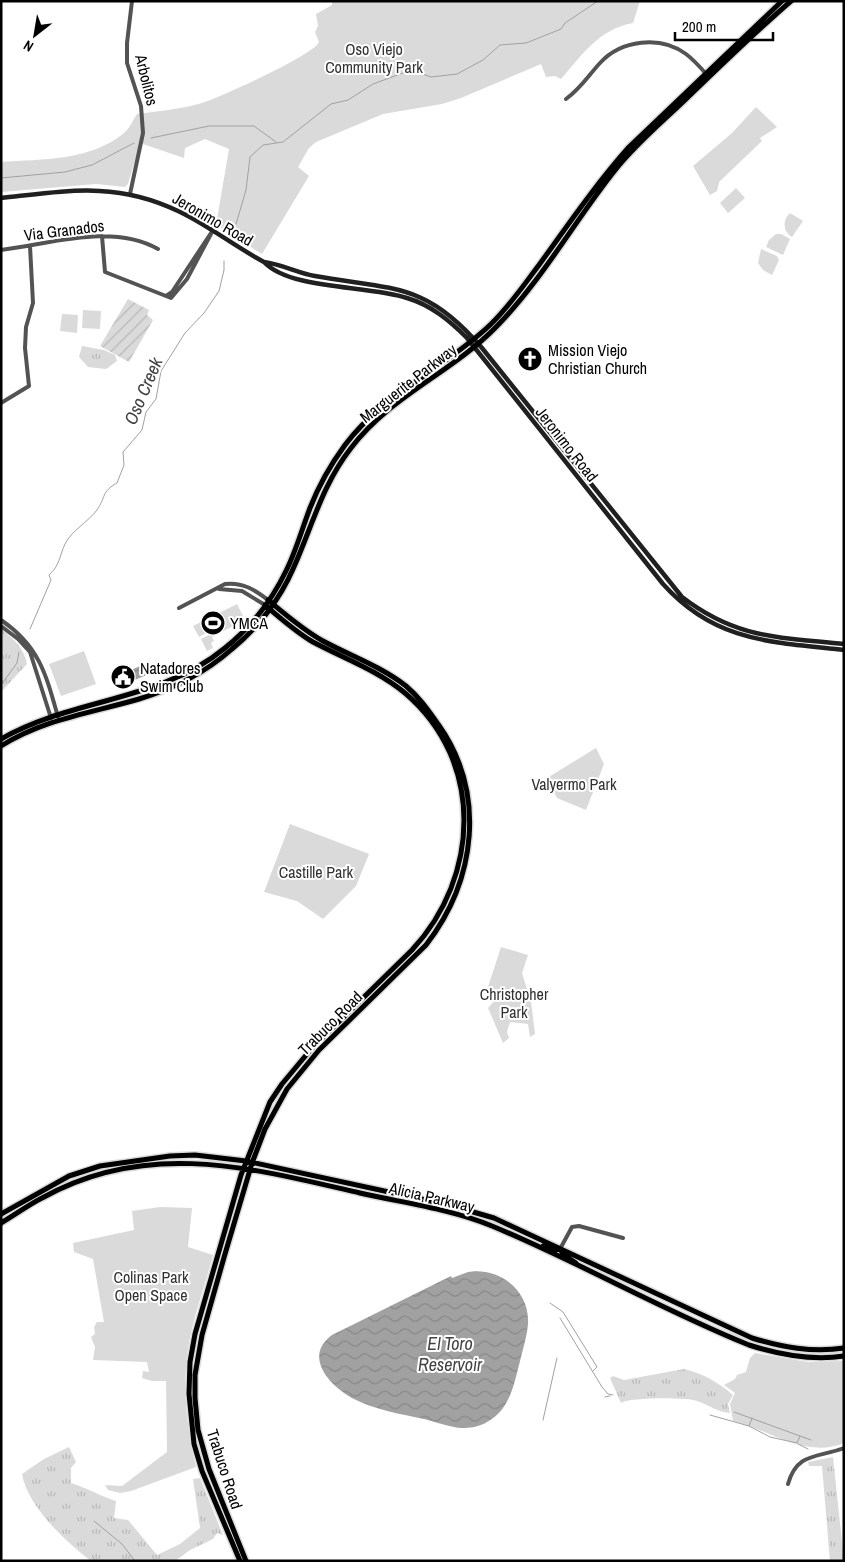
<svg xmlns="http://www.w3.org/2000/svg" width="845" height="1562" font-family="'Archivo Narrow',sans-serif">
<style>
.grass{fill:url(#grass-tufts)}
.park{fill:#dadada}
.garden{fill:url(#garden-furrows)}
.water{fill:url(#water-waves)}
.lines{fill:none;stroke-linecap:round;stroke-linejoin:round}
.stream{stroke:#a1a1a1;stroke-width:1}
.primary-casing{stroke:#dbdbdb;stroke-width:8}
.tertiary{stroke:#535353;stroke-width:4}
.secondary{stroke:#202020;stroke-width:4.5}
.primary{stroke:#000;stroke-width:5}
.labels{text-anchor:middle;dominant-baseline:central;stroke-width:4;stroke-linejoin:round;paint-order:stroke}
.park-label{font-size:16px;fill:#313131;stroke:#fff}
.street-label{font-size:16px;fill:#000;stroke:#fff}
.poi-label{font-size:16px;fill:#000;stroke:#fff;text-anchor:start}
.water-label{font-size:18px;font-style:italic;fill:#424242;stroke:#fff}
</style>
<defs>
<pattern id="grass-tufts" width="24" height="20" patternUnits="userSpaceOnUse" patternTransform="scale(1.25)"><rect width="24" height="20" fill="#dadada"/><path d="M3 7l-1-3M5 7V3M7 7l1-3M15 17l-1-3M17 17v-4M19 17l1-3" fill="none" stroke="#b9b9b9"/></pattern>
<pattern id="garden-furrows" width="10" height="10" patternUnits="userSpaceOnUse" patternTransform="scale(1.25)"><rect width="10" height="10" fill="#dadada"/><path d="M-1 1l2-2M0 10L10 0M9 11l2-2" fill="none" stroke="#b9b9b9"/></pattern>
<pattern id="water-waves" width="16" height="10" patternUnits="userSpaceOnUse" patternTransform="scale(1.25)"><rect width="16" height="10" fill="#a1a1a1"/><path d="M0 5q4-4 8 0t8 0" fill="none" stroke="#898989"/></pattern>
</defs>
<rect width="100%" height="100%" fill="#fff"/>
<!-- grass -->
<path class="grass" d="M82 346 104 350 115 355 117 361 106 369 88 367 79 357Z
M1 629C14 639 24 648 27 664L1 692Z
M684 1369C704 1374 718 1382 733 1395L728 1404 730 1413C717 1412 709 1405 697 1401 688 1397 628 1397 621 1403L610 1378 613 1376 624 1380Z
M69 1447 76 1462 71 1468V1483C87 1488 100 1496 116 1501L114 1518 128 1520 157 1555 180 1544 200 1528 193 1479 200 1478 223 1535 217 1533 213 1539 190 1550 175 1561H91C65 1541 28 1507 22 1474L44 1459Z
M833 1457 844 1561H830L822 1466H809L808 1462Z"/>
<!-- park -->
<path class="park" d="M332 1H640L633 23C599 29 582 55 561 79L555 76 546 77 541 64 461 98 442 104 383 114 316 142 309 148 298 167 309 176 262 254 216 225 229 149 205 139 185 148 184 158 140 143 128 184 125 187 96 184 1 192V162C43 159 90 161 124 133 130 128 133 120 137 114 160 111 183 109 205 102 222 96 314 55 319 42L315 32 318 26 316 14 332 5Z
M756 107 777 127 760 138 762 141 719 182 717 191 710 195 693 166 732 133Z
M736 188 745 198 728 213 720 203Z
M790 213 803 221 792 237C783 232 782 220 790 213Z
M776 234H781L790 239 783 255 766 247 769 240Z
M761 249 777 256 779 260 772 275 763 270 758 263Z
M83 310 101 311 100 329 82 328Z
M62 314 78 315 77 333 60 331Z
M237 604 245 620 212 637 214 641 211 643 213 648 207 651 201 639 209 635 211 637 208 632 199 637 193 626Z
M84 651 96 684 61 696 49 664Z
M596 748 604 764 586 810 557 798 547 778Z
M290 824 369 854 356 886 323 919 297 901 264 892Z
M501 947 528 955 522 973 531 1002 535 1034 530 1037 528 1024 510 1022 507 1032 509 1038 503 1043 488 1008 496 999 488 987Z
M160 1207 192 1208 188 1247 213 1255C205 1286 193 1317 188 1349 182 1389 187 1428 196 1467L131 1491 120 1493 108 1490 105 1485 122 1486 167 1452 166 1381H152L142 1378 143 1371 149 1372 147 1362 93 1360 95 1347 91 1337 95 1334 94 1327 97 1322H104L93 1259 74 1252 73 1243 134 1230 132 1211Z
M755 1353 808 1362 844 1361V1443C805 1459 770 1430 733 1421L730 1404 735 1393 724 1385 735 1379 737 1375 746 1372 750 1358Z"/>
<!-- garden -->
<path class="garden" d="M128 299 149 310 147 315 153 320 129 362 100 346Z"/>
<!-- water -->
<path class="water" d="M147 663 151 673 128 683 124 673Z
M468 1272C499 1267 530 1290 528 1324 527 1336 523 1349 520 1361 514 1384 510 1410 487 1422 479 1427 470 1428 461 1428 449 1427 436 1422 424 1419 401 1414 375 1410 354 1399 331 1387 302 1357 332 1335L451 1276 452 1278Z"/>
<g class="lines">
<!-- stream -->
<path class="stream" d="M151 138 209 126H254L276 142
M1 178 65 172 92 165 134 143
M236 224 246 190 250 157 263 145 283 142 331 104 348 100 373 84 411 70 431 77 457 74 483 60 500 45 526 43 561 29 565 23 598 1
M30 629 51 580 49 575C60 565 59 557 65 544 71 531 88 522 97 510 106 497 101 492 117 483L124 465 123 452 142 430 146 412 156 399 161 371 185 333 204 313 219 291 224 270V261
M1 685 17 663 19 652
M550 1303 563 1312 597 1367 593 1371
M560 1318 602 1387 608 1394 613 1395
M605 1397 610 1396
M734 1412 811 1440
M710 1415 749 1426 752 1418
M543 1420 557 1358
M749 1426 770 1437 797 1443 800 1436
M798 1444 808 1449
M94 1521 122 1544 135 1561"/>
<defs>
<path id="primary" d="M1 739C72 698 160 702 225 648 250 628 272 600 286 571 296 551 302 529 310 508 319 485 331 464 345 445 383 394 445 368 490 325 509 307 523 286 539 265 568 225 596 184 629 147L782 1
M1 746C44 719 91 713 139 699 173 689 205 673 232 649 258 628 280 599 293 569 312 527 322 485 351 448 390 396 453 372 497 326 543 279 575 220 616 169 636 144 661 123 684 101 719 67 754 33 791 1
M1 1214 69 1176 100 1166 170 1156 195 1155 246 1161 449 1205 494 1218 752 1338C782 1347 812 1353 844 1348
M1 1223C15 1215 28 1205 42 1198 147 1139 252 1168 360 1193 404 1203 451 1209 492 1226 579 1262 662 1310 749 1345 780 1355 811 1361 844 1356
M543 1246 554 1250 560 1249 564 1255 576 1263
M240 1561 202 1471 194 1444 189 1394 190 1362 195 1334 241 1175 270 1102 282 1084 312 1048 412 950C480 877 485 761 405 693 377 670 345 659 313 642 296 632 280 618 265 605
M246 1561 209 1469 198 1430 195 1398V1375L202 1335 225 1254 252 1163 265 1129 287 1089 319 1050 426 945C476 880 487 793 438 724 428 710 419 697 406 686 380 666 351 656 323 641 303 630 286 615 268 600"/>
</defs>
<!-- primary casing -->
<use href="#primary" class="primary-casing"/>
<!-- tertiary -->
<path class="tertiary" d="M566 99C581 88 588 76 600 63 621 40 660 35 686 54 694 60 701 68 708 76
M130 194 143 133 141 106 127 63V43L132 1
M102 236 105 272 171 298 187 279 212 232
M1 250C51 244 111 223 158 249
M166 296 172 292 211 233
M1 403 29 386 25 348 26 327 33 303 30 246
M219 589 242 591 265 605
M179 608 225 584C243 582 255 590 268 600
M1 620C39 646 46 674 58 717
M1 626 18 639 30 652 51 718
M560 1249 572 1227 579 1226 623 1238
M788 1484C797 1452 818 1458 844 1448"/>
<!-- secondary -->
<path class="secondary" d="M1 198C66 191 116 181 178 211 208 225 234 246 264 262 290 290 369 285 407 298 431 305 450 321 467 338L663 584C715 642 771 642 844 650
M264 262C281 264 298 273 315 276 394 290 426 282 482 348L682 597C737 639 778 637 844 644"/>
<!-- primary -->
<use href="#primary" class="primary"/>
</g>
<!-- icons -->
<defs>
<symbol id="church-disc" viewBox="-11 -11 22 22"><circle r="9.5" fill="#000" stroke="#fff"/><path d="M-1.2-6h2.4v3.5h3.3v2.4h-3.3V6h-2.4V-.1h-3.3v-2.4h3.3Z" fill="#fff"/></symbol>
<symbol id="stadium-disc" viewBox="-11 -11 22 22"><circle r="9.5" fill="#000" stroke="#fff"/><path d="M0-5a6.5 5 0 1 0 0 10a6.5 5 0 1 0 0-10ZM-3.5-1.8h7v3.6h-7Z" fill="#fff"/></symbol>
<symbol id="civic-disc" viewBox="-11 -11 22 22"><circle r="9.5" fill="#000" stroke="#fff"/><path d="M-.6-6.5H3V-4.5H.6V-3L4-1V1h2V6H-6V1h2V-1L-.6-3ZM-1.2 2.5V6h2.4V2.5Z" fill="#fff"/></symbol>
</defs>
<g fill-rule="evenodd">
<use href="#church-disc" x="516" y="345" width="28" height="28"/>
<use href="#stadium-disc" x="199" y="609" width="28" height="28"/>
<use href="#civic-disc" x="109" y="663" width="28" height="28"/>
</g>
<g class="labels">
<!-- park labels -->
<g class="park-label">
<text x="374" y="49">Oso Viejo<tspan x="374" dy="18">Community Park</tspan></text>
<text x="574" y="784">Valyermo Park</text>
<text x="316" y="872">Castille Park</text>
<text x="514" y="994">Christopher<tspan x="514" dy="18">Park</tspan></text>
<text x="151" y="1277">Colinas Park<tspan x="151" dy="18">Open Space</tspan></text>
</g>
<!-- street labels -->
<g class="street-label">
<text transform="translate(147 80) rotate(76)">Arbolitos</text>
<text transform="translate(213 219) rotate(30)">Jeronimo Road</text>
<text transform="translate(64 230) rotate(-7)">Via Granados</text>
<text transform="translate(408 383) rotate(-38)">Marguerite Parkway</text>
<text transform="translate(567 444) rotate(52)">Jeronimo Road</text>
<text transform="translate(330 1023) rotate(-45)">Trabuco Road</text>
<text transform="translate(432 1197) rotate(13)">Alicia Parkway</text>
<text transform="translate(225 1469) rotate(72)">Trabuco Road</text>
</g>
<!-- poi labels -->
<g class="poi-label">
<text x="548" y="350">Mission Viejo<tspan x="548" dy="18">Christian Church</tspan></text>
<text x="230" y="623">YMCA</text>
<text x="140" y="668">Natadores<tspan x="140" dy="18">Swim Club</tspan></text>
</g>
<!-- water labels -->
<g class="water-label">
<text transform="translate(143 391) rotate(-67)">Oso Creek</text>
<text x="450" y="1343">El Toro<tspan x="450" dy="21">Reservoir</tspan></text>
</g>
</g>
<!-- border -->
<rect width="845" height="1562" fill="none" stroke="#000000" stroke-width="5"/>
<!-- north arrow -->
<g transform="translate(35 35) rotate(211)" stroke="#ffffff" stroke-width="4" paint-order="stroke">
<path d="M0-4L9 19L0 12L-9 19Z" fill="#000000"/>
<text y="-8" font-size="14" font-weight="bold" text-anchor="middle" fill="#000000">N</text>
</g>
<!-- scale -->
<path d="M675 32v8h98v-8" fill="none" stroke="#000000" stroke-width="2.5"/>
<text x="682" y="32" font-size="15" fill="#000000" stroke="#ffffff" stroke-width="4" paint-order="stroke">200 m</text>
</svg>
